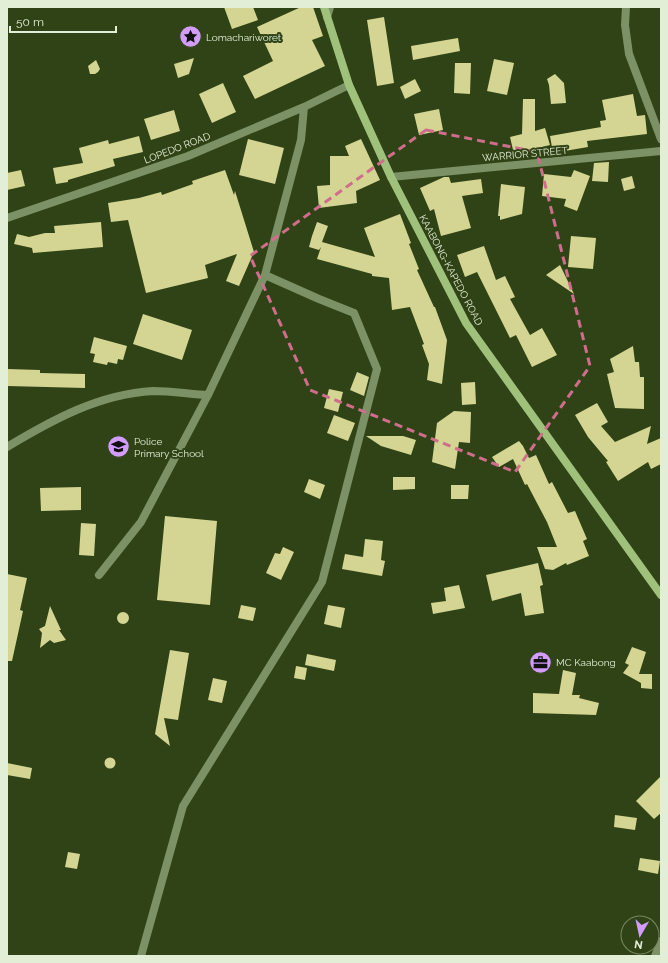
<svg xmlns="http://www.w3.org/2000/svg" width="668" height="963" font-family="Raleway,sans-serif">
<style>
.building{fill:#d4d593}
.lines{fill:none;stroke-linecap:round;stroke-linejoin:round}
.minor{stroke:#7c9166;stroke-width:8}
.secondary{stroke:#a0c17c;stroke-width:8}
.marked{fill:none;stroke:#cf6e8c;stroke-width:3;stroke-dasharray:8 5;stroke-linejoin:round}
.labels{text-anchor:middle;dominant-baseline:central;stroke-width:4;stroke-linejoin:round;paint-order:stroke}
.poi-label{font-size:10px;fill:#e2eed5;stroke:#304316;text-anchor:start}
.street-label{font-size:10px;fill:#e2eed5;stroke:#304316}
</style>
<rect width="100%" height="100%" fill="#304316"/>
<!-- building -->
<path class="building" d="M224 7H253L258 20 232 29Z
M301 7H313L323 36 312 40 325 66 255 99 243 76 273 61 257 27Z
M384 17 394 83 377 86 367 20Z
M458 38 460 51 413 60 411 46Z
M194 58 189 74 178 78 174 64Z
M494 59 514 63 507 95 487 91Z
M96 60 100 69 98 72 95 74H90L88 66Z
M455 63H471L470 94 454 93Z
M555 74 564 83 566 103 551 104 549 85 547 79Z
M415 79 421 91 405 99 400 87Z
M223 83 236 112 212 123 199 94Z
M633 94 637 116 645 115 647 134 587 141 588 147 553 153 550 136 601 127 600 121 606 120 602 100Z
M523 99H535V131L545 128 550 145 514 154 510 137 522 134Z
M439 109 443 130 419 135 414 114Z
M174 110 180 131 151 140 144 119Z
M139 136 143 152 113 159 115 166 68 180V182L56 184 53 168 83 163 79 148 108 140 109 144Z
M248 139 284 148 275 184 239 175Z
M361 139 380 180 356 191 357 203 319 208 317 186 330 185V156H349L345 146Z
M609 162 608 182 592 181 594 163Z
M21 170 25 186 7 190V173Z
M225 170 234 195 235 191 254 252 239 286 226 281 237 254 205 265 208 278 146 293 128 220 111 222 108 203 139 198 161 192 162 195 193 184 192 181Z
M574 170 590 176 577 211 564 206 566 199 542 196 544 174 571 177Z
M632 176 635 188 624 191 621 179Z
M444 177H449L451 183 481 179 483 193 462 196 471 228 441 236 434 209 430 211 420 188Z
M501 184 525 187 522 214 500 220V216H498Z
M400 214 411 243 409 244 419 269 417 270 434 307H435L447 340 442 384 427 380 429 364 422 345 424 344 410 307 392 310 389 278 372 276V274L317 259 321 247 319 250 309 247 312 236 317 222 328 226 322 242 375 257 364 228Z
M101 222 103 247 33 253 32 248 14 244 17 234 29 237 45 233H55L54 226Z
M571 236 596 238 593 269 568 267Z
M484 246 496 280 505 276 515 297 510 299 530 335 542 328 557 355 532 367 516 335 510 338 477 272 465 277 457 255Z
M560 265 574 294 546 275Z
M143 314 192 330 182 360 133 344Z
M94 337 127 346 123 360 118 359 117 364 108 362 107 365 93 362 95 354 90 353Z
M633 346 635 362H639L640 377H644V409L615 408 607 374 614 372 610 359Z
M7 369 40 370V373L85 374V388L7 386Z
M357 372 369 377 364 396 350 390Z
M475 382 476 404 462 405 461 383Z
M329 389 343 392 338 412 324 408Z
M597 403 608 422 601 426 615 442 651 426 647 444 661 438V464L651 469 648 462 618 481 606 462 608 461 588 437 575 415Z
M454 411 471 412 470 443 459 442 455 469 432 462 437 423Z
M334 415 355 423 348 441 327 433Z
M366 436H403L416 440 411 455 381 446Z
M519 441 523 446 529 458 536 455 549 484 552 482 568 513 575 511 587 539 583 541 589 556 567 565 566 563 553 570 545 569 537 547H557L547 522 527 484 525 485 513 459 499 467 492 457Z
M393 477H415V489L393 490Z
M309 479 325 485 320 499 304 492Z
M451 485H469L468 499H451Z
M81 487V510L41 511 40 488Z
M165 516 217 521 210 605 157 600Z
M81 523 96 524 94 556 79 555Z
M365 539 383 541 381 560 385 561 382 576 342 569 345 554 363 557Z
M283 547 294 552 281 580 266 573 275 553 280 554Z
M538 563 543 585 540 586 544 613 525 616 521 593 492 601 486 575Z
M7 574 27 578 20 610 23 611 12 661H7Z
M459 585 465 608 433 614 431 603 446 601 444 588Z
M241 605 256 608 253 621 238 618Z
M328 605 345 608 341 628 324 624Z
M50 606 61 630H59L66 640 54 643 50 640 40 648 42 633 39 629 45 626Z
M117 618a6 6 0 1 1 12 0a6 6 0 1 1-12 0Z
M632 647 646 652 639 674H652V689L641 688V683L623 673 629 665 625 663Z
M170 650 189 653 178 720 164 718 170 746 155 734Z
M307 654 336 660 334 671 305 665Z
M296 666 307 668 305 680 294 678Z
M563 670 576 673 572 695H580L579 698 599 703 596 715 533 713V693L559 694Z
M213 678 227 681 222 703 208 700Z
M104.5 763a5.5 5.5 0 1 1 11 0a5.5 5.5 0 1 1-11 0Z
M7 763 32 768 30 779 7 775Z
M661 776V813L654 819 636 801Z
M615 815 637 818 635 830 614 827Z
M68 852 80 854 77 869 65 867Z
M640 858 660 861 658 874 638 870Z"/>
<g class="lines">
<!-- minor -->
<path class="minor" d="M626 7 625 25 629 54 661 139
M327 17 330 7
M391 177 661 151
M7 218 188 156 304 107 349 85
M7 447C52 420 99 394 153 391 171 391 190 394 208 395
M99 575 141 522 208 395 265 275 301 140 304 107
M141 956 183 806 322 582 377 369 354 313 319 299 265 275
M655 956 661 941"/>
<!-- secondary -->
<path class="secondary" d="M324 7 349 85 391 177 466 323 661 595"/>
</g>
<!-- marked area -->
<path class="marked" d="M426 130 537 152 590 366 515 472 310 390 250 256Z"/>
<!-- icons -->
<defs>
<symbol id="sight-disc" viewBox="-11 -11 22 22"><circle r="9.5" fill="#d29cfd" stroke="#304316"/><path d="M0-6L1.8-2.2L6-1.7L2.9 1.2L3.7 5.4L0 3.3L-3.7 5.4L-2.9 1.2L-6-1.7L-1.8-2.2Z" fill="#111"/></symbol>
<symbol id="school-disc" viewBox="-11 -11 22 22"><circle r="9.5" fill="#d29cfd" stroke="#304316"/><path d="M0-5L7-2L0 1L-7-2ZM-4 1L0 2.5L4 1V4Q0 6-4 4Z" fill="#111"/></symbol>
<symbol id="office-disc" viewBox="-11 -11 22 22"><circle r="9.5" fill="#d29cfd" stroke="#304316"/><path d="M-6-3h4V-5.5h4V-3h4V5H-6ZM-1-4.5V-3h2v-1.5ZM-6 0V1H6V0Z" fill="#111"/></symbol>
</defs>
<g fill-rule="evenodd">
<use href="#sight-disc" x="178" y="24" width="25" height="25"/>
<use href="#school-disc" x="106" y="434" width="25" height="25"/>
<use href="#office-disc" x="528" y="650" width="25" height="25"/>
</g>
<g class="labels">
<!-- poi labels -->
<g class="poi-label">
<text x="206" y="37">Lomachariworet</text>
<text x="134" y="441">Police<tspan x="134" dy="12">Primary School</tspan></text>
<text x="556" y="662">MC Kaabong</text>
</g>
<!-- street labels -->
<g class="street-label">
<text transform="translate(177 148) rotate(-21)">LOPEDO ROAD</text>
<text transform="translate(525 154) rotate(-5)">WARRIOR STREET</text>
<text transform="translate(451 270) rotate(62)">KAABONG-KAPEDO ROAD</text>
</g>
</g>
<!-- border -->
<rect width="668" height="963" fill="none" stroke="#e2eed5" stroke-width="16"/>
<!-- north arrow -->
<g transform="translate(640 935) rotate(189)"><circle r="19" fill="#304316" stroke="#778762"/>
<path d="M0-3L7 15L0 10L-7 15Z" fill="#d29cfd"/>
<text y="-6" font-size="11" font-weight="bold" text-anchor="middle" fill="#e2eed5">N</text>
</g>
<!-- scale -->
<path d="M10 26v6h106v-6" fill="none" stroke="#e2eed5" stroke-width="2"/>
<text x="16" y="26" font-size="12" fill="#e2eed5" stroke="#304316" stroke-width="3" paint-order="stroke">50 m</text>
</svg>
